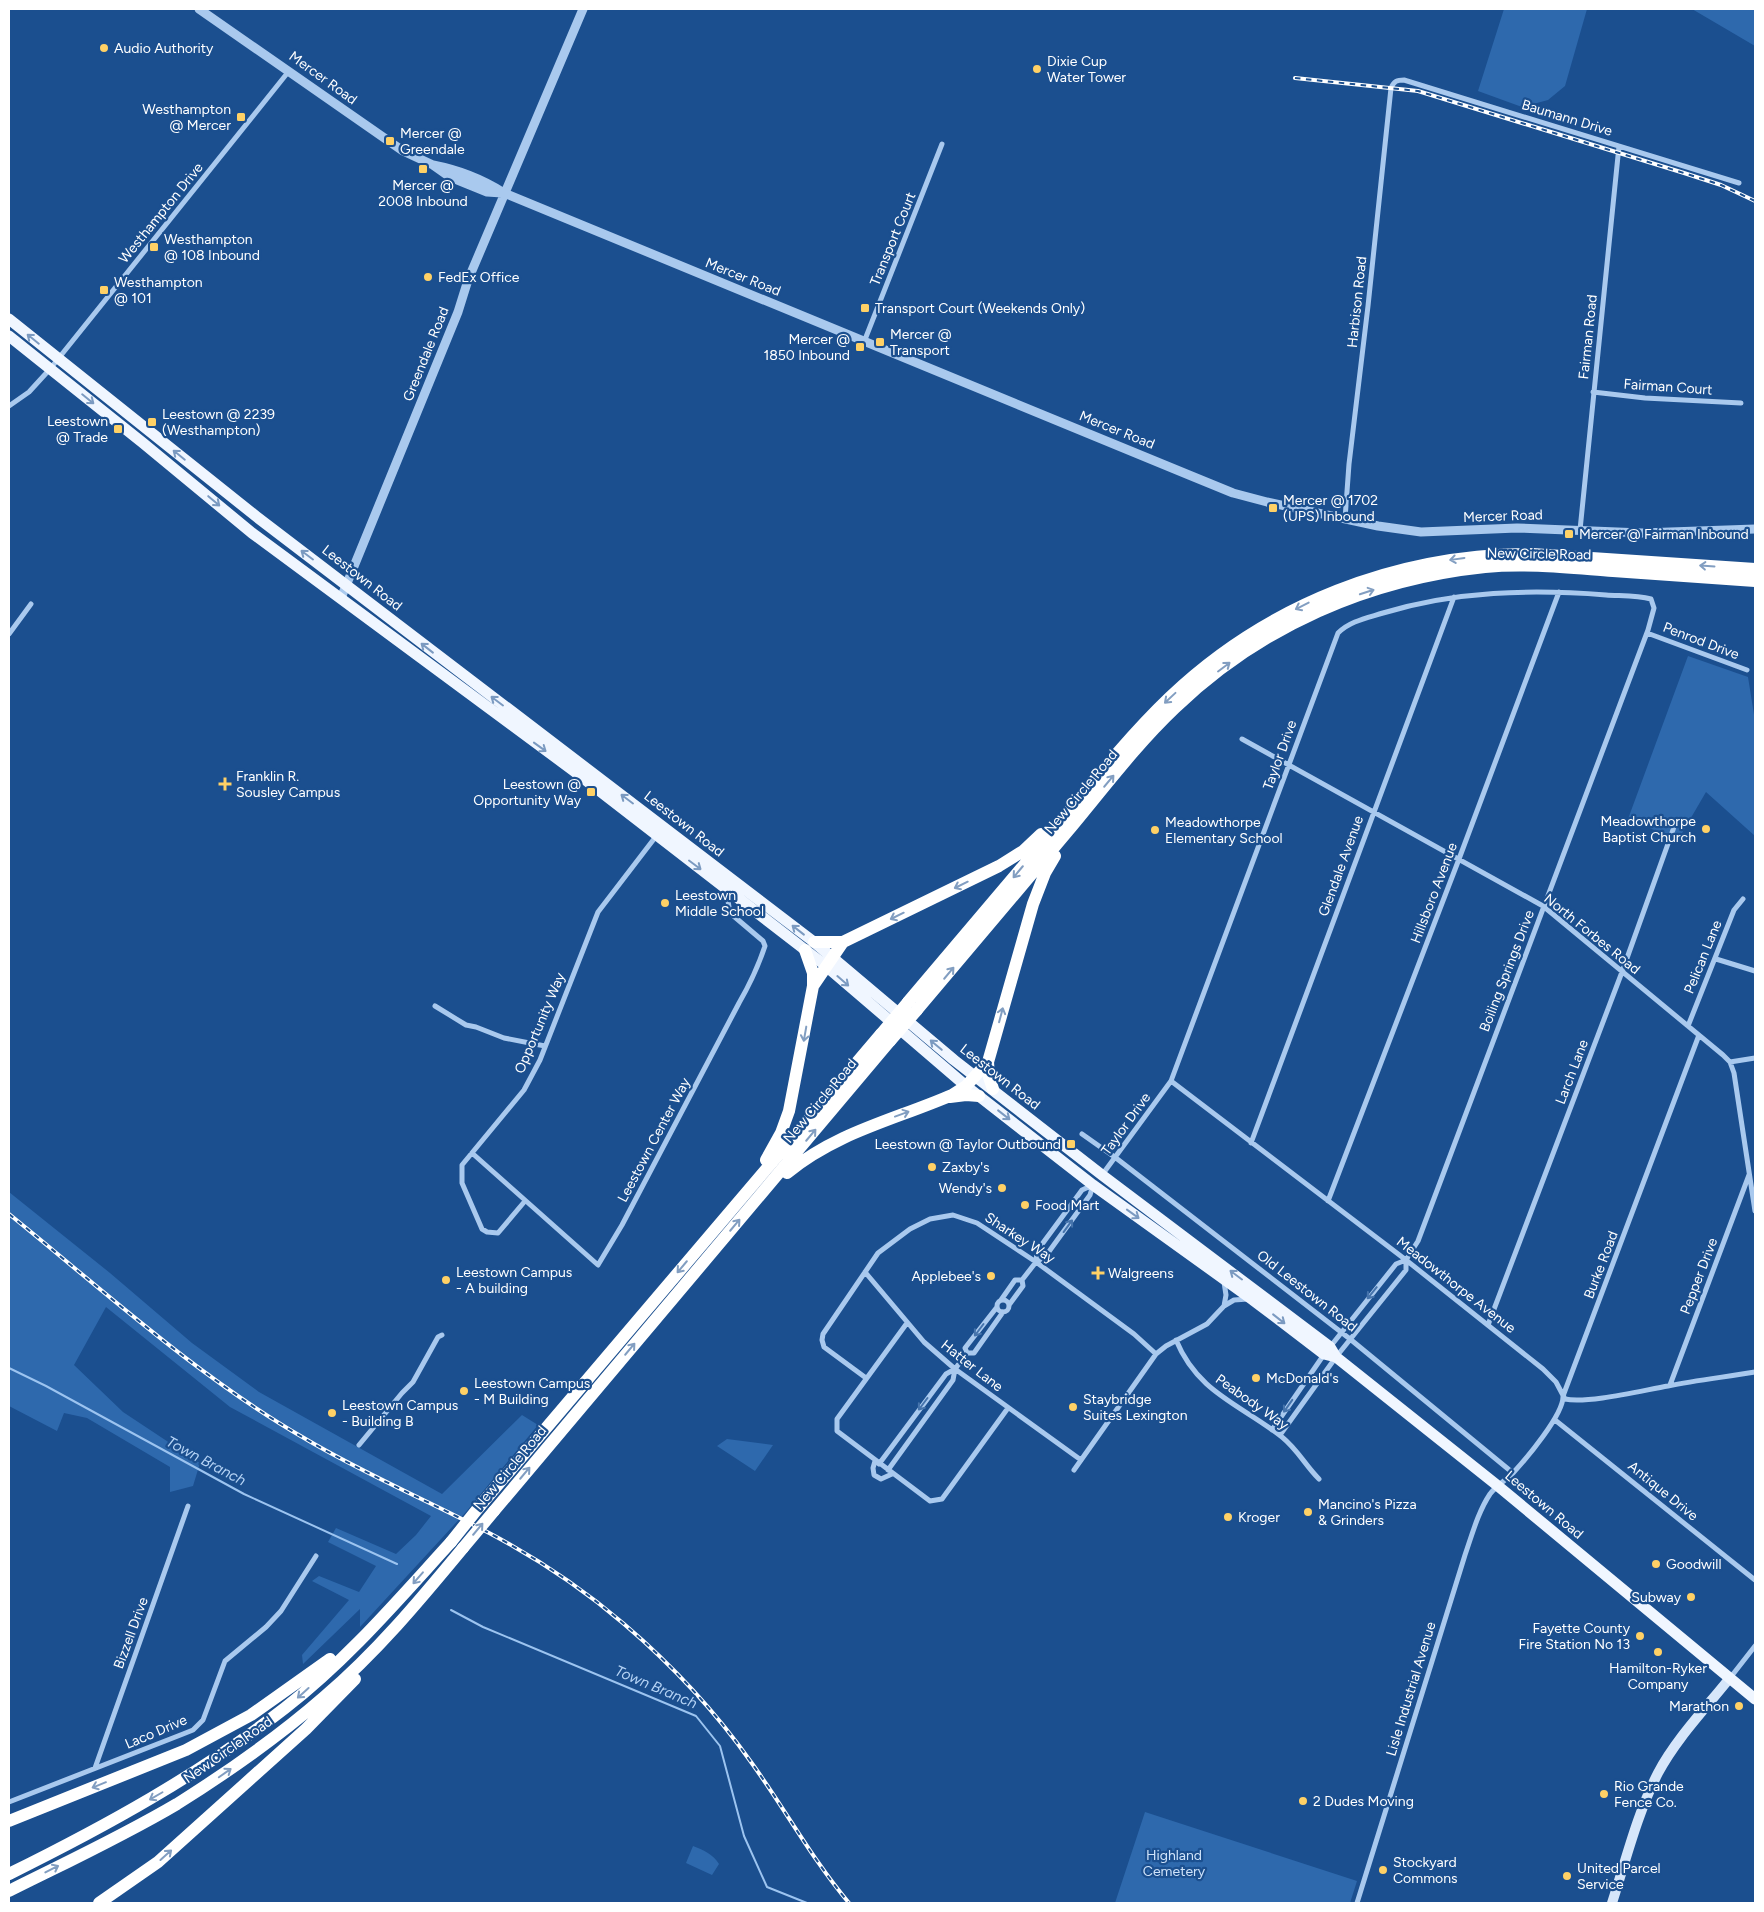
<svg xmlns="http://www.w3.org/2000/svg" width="1764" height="1912" font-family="Figtree,sans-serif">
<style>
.green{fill:#2e69ad}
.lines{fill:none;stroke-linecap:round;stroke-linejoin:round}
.stream{stroke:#9cc4f0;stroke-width:2}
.minor{stroke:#a9c9ee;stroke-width:5}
.tertiary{stroke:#a9c9ee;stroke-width:9}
.secondary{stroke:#d6e6fa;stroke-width:10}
.primary{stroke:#f0f6ff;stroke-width:11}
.motorway{stroke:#fff;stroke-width:12}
.rail-casing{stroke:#fff;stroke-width:4}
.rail{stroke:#1b4f8f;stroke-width:2;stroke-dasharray:5.5;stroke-linecap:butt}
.motorway-bridge{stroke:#fff;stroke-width:12}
.oneway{stroke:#7b9ac1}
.oneway2{stroke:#829ec1}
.oneway3{stroke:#4674ac}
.poi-dot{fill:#ffd166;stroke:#1b4f8f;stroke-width:2}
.labels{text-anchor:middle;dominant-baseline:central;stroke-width:4.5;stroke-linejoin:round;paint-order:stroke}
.poi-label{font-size:14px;fill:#fff;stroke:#1b4f8f;text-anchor:start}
.street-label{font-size:14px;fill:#fff;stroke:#1b4f8f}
.park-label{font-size:14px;fill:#cfe3fa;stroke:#1b4f8f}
.water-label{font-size:15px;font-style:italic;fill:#b5d3f5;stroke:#1b4f8f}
</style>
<rect width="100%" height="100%" fill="#1b4f8f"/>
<!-- green -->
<path class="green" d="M1504 9H1587L1565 86 1548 100 1522 107 1478 91Z
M1692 9H1755V46Z
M1688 656 1748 677 1755 721V836L1706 792 1678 840 1628 819Z
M9 1192 110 1273 192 1343 259 1392 442 1494 522 1415 538 1425 465 1513 360 1627V1609L303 1664 302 1655 349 1600 312 1581 319 1576 359 1592 376 1566 328 1542 336 1528 396 1554 416 1535 431 1516 230 1407 106 1307 74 1365 123 1412 200 1463 193 1486 170 1492V1467L87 1418 64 1413 57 1431 9 1406Z
M727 1439 773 1445 755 1471 717 1446Z
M1145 1812 1357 1881 1350 1903H1115Z
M693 1846C703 1850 713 1854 719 1864L712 1875 686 1863Z"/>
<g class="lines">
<!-- stream -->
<path class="stream" d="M9 1368 46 1386 244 1494 397 1564
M451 1610 483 1627 696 1716 720 1746 744 1836 767 1887 807 1903"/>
<!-- minor -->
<path class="minor" d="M864 342 942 144
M1593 392 1645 398 1741 403
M9 406 29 392 50 369 289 71
M1345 519 1349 464 1368 306 1391 88C1394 81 1397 80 1404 80L1739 183
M1580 530 1619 146
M1647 633 1747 670
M9 634 31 604
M1242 739 1543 906 1723 1055 1730 1062 1734 1073 1755 1211
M1716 959 1755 971
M435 1006 466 1025 476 1027 504 1038 545 1046
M1688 1026 1734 910 1743 899
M1730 1062 1755 1058
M1171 1081 1406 1260 1543 1369 1556 1382 1565 1399C1587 1404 1644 1390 1668 1386 1697 1380 1726 1377 1755 1372
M1082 1134 1116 1158 1350 1339 1513 1473
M1251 1143 1454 597
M472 1153 598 1265 622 1225 739 1003C750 984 758 967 765 946L763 941 730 913 728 901 733 893
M1102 1175 1171 1081 1338 633C1350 621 1367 618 1383 613 1456 591 1530 589 1606 595 1620 596 1637 595 1651 599L1654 608 1648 630 1418 1241 1406 1260V1270L1336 1357 1280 1435
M525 1201 498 1233 487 1232 482 1229 462 1183V1165L524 1090 540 1060 598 912 657 835
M1328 1201 1459 859 1559 592
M865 1272 924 1342 955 1369 1081 1460
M1224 1282 1226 1295 1224 1306
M997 1306a6 6 0 1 1 12 0a6 6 0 1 1-12 0Z
M1001 1300 1015 1280H1022
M1009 1305 1023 1286 1022 1280 1036 1262 1045 1257 1090 1195 1093 1185 1082 1190 1037 1251 1036 1262
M907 1323 837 1419V1431L930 1501 942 1499 1008 1408
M1488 1325 1622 972 1674 827
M1176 1340C1198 1393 1240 1404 1282 1437 1298 1450 1305 1465 1319 1479
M1330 1347 1396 1264 1406 1260
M967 1353 965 1348 997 1307
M866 1378 824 1347 822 1340 823 1334 878 1253 910 1229 930 1219 953 1215 977 1223 1036 1262 1134 1334 1156 1354
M1670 1385 1749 1175
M1555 1420 1755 1580
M1272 1430 1325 1353
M359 1445 402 1393 413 1382 438 1337 442 1335
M875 1461 873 1468 874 1475 881 1479 892 1474
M879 1464 946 1374 955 1369
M888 1470 953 1380 955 1369 967 1353H974L1003 1312
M1074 1470 1156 1354 1166 1346 1207 1324 1224 1306 1234 1300 1248 1299
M1730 1678 1755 1646
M95 1768 188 1506
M9 1802 183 1734 193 1730 203 1720 225 1661 266 1627 281 1611 316 1556
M1357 1903 1465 1555C1472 1535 1478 1512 1490 1494 1496 1486 1506 1480 1513 1473 1526 1459 1564 1414 1563 1396L1699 1035"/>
<!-- tertiary -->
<path class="tertiary" d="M199 9 403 151 433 165 450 177 487 192 502 193
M433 165C459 170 482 179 504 193L1189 475 1233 493 1267 502 1378 526 1421 532 1517 528 1642 533 1755 529
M341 598 458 312 468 280 583 9"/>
<!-- secondary -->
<path class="secondary" d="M1612 1903C1626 1860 1637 1814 1658 1773 1676 1739 1705 1709 1729 1679"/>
<!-- primary -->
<path class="primary" d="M9 319 257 517 814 942 954 1060 1102 1175 1330 1347 1336 1357 1498 1486 1755 1699
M9 336 143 443 252 533 574 771 826 966 966 1086 1093 1185 1253 1300 1324 1354 1336 1357"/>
<!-- motorway -->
<path class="motorway" d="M814 942H843
M813 986 843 942 999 866 1023 851 1041 834
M908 1002C954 948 1000 894 1046 839 1086 791 1125 740 1170 697 1268 604 1397 554 1532 554L1755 569
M917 1010C968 950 1018 890 1068 831 1103 789 1136 745 1175 708 1260 626 1369 579 1485 567 1528 563 1571 568 1613 571 1660 574 1708 578 1755 581
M993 1089 989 1077 988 1062 1033 904 1045 873 1055 856
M950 1097 966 1095 979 1096
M766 1160 781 1133 789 1111 813 986V973L805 950
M787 1173C837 1132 894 1120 952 1095L966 1086 988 1062
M479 1507 881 1034
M494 1511 890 1041
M9 1821 186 1750 251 1715 330 1659
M9 1874C106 1826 199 1775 285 1708 347 1660 398 1600 451 1542
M9 1891C65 1863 123 1836 177 1804 228 1772 278 1737 324 1697 376 1653 420 1600 463 1548
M99 1903 158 1862 306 1729 355 1679"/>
<defs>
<path id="rail" d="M1295 78 1418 91 1684 173 1721 185 1755 201
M9 1214C104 1291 197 1376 304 1438 364 1474 429 1501 491 1534 538 1559 583 1589 624 1624 672 1665 715 1711 751 1762 785 1809 812 1859 849 1903"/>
</defs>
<!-- rail casing -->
<use href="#rail" class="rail-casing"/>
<!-- rail -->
<use href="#rail" class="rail"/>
<!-- motorway-bridge -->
<path class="motorway-bridge" d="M881 1034 908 1002
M890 1041 917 1010
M451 1542 479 1507
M463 1548 494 1511"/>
</g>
<!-- one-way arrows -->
<defs><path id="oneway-shaft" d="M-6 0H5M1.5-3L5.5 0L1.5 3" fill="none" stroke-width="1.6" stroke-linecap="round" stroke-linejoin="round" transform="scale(1.25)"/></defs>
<g class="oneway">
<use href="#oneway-shaft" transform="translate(33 339) rotate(-141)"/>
<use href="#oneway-shaft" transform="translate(88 399) rotate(39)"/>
<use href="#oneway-shaft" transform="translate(179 455) rotate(-141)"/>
<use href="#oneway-shaft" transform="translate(214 501) rotate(40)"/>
<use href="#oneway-shaft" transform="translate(307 555) rotate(-143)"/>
<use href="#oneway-shaft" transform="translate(427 648) rotate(-142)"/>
<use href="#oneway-shaft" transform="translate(497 701) rotate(-143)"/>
<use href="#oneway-shaft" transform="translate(540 747) rotate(36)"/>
<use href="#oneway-shaft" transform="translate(627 799) rotate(-143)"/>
<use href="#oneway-shaft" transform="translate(695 865) rotate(37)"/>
<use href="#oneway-shaft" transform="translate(798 930) rotate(-142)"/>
<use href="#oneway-shaft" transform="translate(843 981) rotate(41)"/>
<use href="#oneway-shaft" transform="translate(936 1045) rotate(-140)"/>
<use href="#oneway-shaft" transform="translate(1004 1115) rotate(38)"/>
<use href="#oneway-shaft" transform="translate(1133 1214) rotate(36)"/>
<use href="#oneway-shaft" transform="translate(1236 1275) rotate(-143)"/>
<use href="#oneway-shaft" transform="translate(1279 1319) rotate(38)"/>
</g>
<g class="oneway2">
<use href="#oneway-shaft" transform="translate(1457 559) rotate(172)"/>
<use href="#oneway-shaft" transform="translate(1707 566) rotate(-176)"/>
<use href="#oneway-shaft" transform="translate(1367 592) rotate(-18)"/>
<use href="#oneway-shaft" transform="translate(1302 606) rotate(153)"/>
<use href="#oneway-shaft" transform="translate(1224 667) rotate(-37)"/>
<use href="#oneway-shaft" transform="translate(1170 698) rotate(137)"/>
<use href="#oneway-shaft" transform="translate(1109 781) rotate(-50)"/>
<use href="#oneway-shaft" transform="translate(1018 872) rotate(130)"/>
<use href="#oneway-shaft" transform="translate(961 885) rotate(154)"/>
<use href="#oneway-shaft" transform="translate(897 916) rotate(154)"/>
<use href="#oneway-shaft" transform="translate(949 973) rotate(-50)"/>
<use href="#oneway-shaft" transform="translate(1001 1015) rotate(-75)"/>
<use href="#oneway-shaft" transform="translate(805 1034) rotate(100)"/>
<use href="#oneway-shaft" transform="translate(902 1114) rotate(-20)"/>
<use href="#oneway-shaft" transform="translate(811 1135) rotate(-50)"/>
<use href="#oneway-shaft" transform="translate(735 1225) rotate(-50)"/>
<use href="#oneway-shaft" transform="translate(682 1267) rotate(130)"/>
<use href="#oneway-shaft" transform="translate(630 1349) rotate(-50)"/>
<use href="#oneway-shaft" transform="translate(525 1473) rotate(-50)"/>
<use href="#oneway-shaft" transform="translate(478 1529) rotate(-50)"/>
<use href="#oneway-shaft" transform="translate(418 1578) rotate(131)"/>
<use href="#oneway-shaft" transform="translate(303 1693) rotate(138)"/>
<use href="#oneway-shaft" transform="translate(225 1773) rotate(-35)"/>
<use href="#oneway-shaft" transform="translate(99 1785) rotate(158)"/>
<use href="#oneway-shaft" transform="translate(156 1796) rotate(150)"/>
<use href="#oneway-shaft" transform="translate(166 1855) rotate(-42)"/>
<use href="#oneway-shaft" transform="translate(52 1869) rotate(-27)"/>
</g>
<g class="oneway3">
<use href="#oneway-shaft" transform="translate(1068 1226) rotate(-54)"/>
<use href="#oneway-shaft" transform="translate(1372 1293) rotate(129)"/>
<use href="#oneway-shaft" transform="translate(979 1330) rotate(127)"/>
<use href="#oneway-shaft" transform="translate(923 1404) rotate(127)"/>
<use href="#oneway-shaft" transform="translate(1288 1406) rotate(125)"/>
</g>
<!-- markers -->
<g class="poi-dot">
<circle cx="104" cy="48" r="5"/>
<circle cx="1037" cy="69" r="5"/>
<rect x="236" y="112" width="10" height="10" rx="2.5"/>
<rect x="385" y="136" width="10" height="10" rx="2.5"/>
<rect x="418" y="164" width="10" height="10" rx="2.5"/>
<rect x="149" y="242" width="10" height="10" rx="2.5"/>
<circle cx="428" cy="277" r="5"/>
<rect x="99" y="285" width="10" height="10" rx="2.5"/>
<rect x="860" y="303" width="10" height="10" rx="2.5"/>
<rect x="875" y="337" width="10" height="10" rx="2.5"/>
<rect x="855" y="342" width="10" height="10" rx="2.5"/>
<rect x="147" y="417" width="10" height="10" rx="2.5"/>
<rect x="113" y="424" width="10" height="10" rx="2.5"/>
<rect x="1268" y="503" width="10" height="10" rx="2.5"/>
<rect x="1564" y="529" width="10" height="10" rx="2.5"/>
<path d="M222.5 776.5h5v5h5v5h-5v5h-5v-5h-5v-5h5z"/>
<rect x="586" y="787" width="10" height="10" rx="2.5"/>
<circle cx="1706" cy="829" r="5"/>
<circle cx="1155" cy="830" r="5"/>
<circle cx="665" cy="903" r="5"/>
<rect x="1066" y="1139" width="10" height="10" rx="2.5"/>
<circle cx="932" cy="1167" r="5"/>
<circle cx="1002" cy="1188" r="5"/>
<circle cx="1025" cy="1205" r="5"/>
<path d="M1095.5 1265.5h5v5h5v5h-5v5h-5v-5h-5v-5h5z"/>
<circle cx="991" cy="1276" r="5"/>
<circle cx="446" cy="1280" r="5"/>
<circle cx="1256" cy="1378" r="5"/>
<circle cx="464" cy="1391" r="5"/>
<circle cx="1073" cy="1407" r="5"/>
<circle cx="332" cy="1413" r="5"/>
<circle cx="1308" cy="1512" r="5"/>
<circle cx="1228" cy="1517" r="5"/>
<circle cx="1656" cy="1564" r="5"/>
<circle cx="1691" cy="1597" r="5"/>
<circle cx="1640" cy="1636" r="5"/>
<circle cx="1658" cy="1652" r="5"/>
<circle cx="1739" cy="1706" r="5"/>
<circle cx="1604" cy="1794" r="5"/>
<circle cx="1303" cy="1801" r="5"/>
<circle cx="1383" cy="1870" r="5"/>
<circle cx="1567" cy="1876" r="5"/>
</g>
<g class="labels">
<!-- poi labels -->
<g class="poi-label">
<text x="114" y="48">Audio Authority</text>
<text x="1047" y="61">Dixie Cup<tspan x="1047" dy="16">Water Tower</tspan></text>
<text x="231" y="109" text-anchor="end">Westhampton<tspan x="231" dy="16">@ Mercer</tspan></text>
<text x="400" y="133">Mercer @<tspan x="400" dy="16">Greendale</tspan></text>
<text x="423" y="185" text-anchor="middle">Mercer @<tspan x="423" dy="16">2008 Inbound</tspan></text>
<text x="164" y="239">Westhampton<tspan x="164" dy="16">@ 108 Inbound</tspan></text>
<text x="438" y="277">FedEx Office</text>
<text x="114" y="282">Westhampton<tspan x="114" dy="16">@ 101</tspan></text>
<text x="875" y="308">Transport Court (Weekends Only)</text>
<text x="890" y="334">Mercer @<tspan x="890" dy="16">Transport</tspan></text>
<text x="850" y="339" text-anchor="end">Mercer @<tspan x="850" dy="16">1850 Inbound</tspan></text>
<text x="162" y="414">Leestown @ 2239<tspan x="162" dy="16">(Westhampton)</tspan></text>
<text x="108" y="421" text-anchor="end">Leestown<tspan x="108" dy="16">@ Trade</tspan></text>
<text x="1283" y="500">Mercer @ 1702<tspan x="1283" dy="16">(UPS) Inbound</tspan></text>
<text x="1579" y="534">Mercer @ Fairman Inbound</text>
<text x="236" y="776">Franklin R.<tspan x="236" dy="16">Sousley Campus</tspan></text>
<text x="581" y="784" text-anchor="end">Leestown @<tspan x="581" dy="16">Opportunity Way</tspan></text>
<text x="1696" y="821" text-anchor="end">Meadowthorpe<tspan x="1696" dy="16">Baptist Church</tspan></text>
<text x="1165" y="822">Meadowthorpe<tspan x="1165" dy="16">Elementary School</tspan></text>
<text x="675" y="895">Leestown<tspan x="675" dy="16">Middle School</tspan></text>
<text x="1061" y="1144" text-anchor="end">Leestown @ Taylor Outbound</text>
<text x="942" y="1167">Zaxby's</text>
<text x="992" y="1188" text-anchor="end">Wendy's</text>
<text x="1035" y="1205">Food Mart</text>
<text x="456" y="1272">Leestown Campus<tspan x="456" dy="16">- A building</tspan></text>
<text x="1108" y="1273">Walgreens</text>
<text x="981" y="1276" text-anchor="end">Applebee's</text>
<text x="1266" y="1378">McDonald's</text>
<text x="474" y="1383">Leestown Campus<tspan x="474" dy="16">- M Building</tspan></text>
<text x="1083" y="1399">Staybridge<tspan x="1083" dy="16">Suites Lexington</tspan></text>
<text x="342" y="1405">Leestown Campus<tspan x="342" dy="16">- Building B</tspan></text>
<text x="1318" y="1504">Mancino's Pizza<tspan x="1318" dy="16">&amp; Grinders</tspan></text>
<text x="1238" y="1517">Kroger</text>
<text x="1666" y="1564">Goodwill</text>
<text x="1681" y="1597" text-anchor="end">Subway</text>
<text x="1630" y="1628" text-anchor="end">Fayette County<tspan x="1630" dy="16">Fire Station No 13</tspan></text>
<text x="1658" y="1668" text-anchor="middle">Hamilton-Ryker<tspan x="1658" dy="16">Company</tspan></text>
<text x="1729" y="1706" text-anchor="end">Marathon</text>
<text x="1614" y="1786">Rio Grande<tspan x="1614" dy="16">Fence Co.</tspan></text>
<text x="1313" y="1801">2 Dudes Moving</text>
<text x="1393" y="1862">Stockyard<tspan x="1393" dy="16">Commons</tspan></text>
<text x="1577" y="1868">United Parcel<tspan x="1577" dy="16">Service</tspan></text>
</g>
<!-- street labels -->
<g class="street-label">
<text transform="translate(323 78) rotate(36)">Mercer Road</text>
<text transform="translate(1567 118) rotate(17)">Baumann Drive</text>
<text transform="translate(161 213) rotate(-51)">Westhampton Drive</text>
<text transform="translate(893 239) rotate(-68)">Transport Court</text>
<text transform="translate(743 277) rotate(22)">Mercer Road</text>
<text transform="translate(1357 302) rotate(-84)">Harbison Road</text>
<text transform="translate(1588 337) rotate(-84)">Fairman Road</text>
<text transform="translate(426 354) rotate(-68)">Greendale Road</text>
<text transform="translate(1668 387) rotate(4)">Fairman Court</text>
<text transform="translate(1117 430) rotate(22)">Mercer Road</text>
<text transform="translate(1503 516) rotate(-2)">Mercer Road</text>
<text transform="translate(1539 554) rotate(1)">New Circle Road</text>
<text transform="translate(362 578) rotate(38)">Leestown Road</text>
<text transform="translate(1701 641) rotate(21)">Penrod Drive</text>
<text transform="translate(1280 755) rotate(-70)">Taylor Drive</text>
<text transform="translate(1081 792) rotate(-50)">New Circle Road</text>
<text transform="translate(684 824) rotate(38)">Leestown Road</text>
<text transform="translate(1341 866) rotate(-70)">Glendale Avenue</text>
<text transform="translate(1434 893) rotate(-69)">Hillsboro Avenue</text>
<text transform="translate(1592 934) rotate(39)">North Forbes Road</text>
<text transform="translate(1703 957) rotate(-68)">Pelican Lane</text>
<text transform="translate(1507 971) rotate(-69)">Boiling Springs Drive</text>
<text transform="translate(540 1023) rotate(-67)">Opportunity Way</text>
<text transform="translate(1572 1072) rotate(-69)">Larch Lane</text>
<text transform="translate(1000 1077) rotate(38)">Leestown Road</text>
<text transform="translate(820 1101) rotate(-50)">New Circle Road</text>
<text transform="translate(1126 1124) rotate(-54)">Taylor Drive</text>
<text transform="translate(654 1140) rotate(-62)">Leestown Center Way</text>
<text transform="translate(1020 1238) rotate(33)">Sharkey Way</text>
<text transform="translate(1601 1265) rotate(-69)">Burke Road</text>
<text transform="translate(1699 1276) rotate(-69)">Pepper Drive</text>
<text transform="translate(1456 1285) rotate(38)">Meadowthorpe Avenue</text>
<text transform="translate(1307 1291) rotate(38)">Old Leestown Road</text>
<text transform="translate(972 1366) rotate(38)">Hatter Lane</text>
<text transform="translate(1252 1402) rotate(35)">Peabody Way</text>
<text transform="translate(510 1468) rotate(-50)">New Circle Road</text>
<text transform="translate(1663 1491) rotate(39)">Antique Drive</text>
<text transform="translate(1544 1505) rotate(40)">Leestown Road</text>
<text transform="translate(131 1633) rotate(-70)">Bizzell Drive</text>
<text transform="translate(1411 1689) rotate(-73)">Lisle Industrial Avenue</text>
<text transform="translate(156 1732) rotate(-23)">Laco Drive</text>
<text transform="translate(228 1750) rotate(-35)">New Circle Road</text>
</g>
<!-- park labels -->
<g class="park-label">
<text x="1174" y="1855">Highland<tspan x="1174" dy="16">Cemetery</tspan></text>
</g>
<!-- water labels -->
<g class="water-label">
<text transform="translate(206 1461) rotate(28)">Town Branch</text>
<text transform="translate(656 1687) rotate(23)">Town Branch</text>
</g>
</g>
<!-- border -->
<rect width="1764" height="1912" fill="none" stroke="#ffffff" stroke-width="20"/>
</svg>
